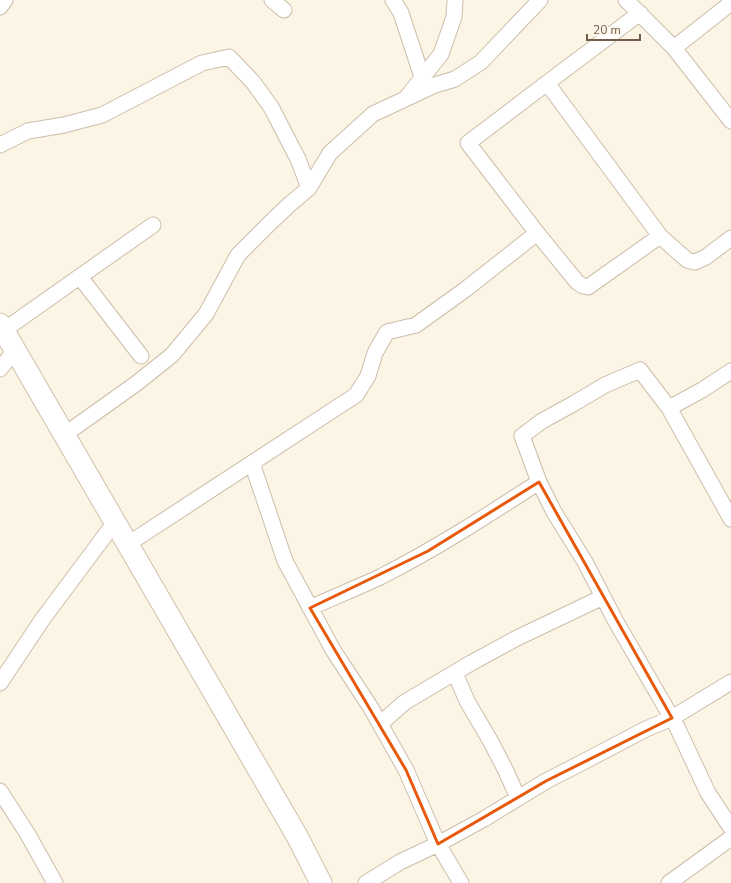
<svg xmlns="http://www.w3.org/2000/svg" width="731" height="883" font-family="'Nunito Sans',sans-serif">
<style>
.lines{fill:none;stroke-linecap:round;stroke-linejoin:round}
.street-casing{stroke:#cdbdab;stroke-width:17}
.secondary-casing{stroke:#d2bfab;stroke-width:23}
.street{stroke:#fff;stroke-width:15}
.secondary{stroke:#fff;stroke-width:21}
.marked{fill:none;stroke:#e8590c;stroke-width:3;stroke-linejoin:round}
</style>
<rect width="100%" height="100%" fill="#fcf4e4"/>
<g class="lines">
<defs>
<path id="street" d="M272 0 284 10
M393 0 401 13 422 77
M626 0 674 48 731 121
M0 7 5 0
M674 48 731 3
M547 83 660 236
M407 97 441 54 454 17 455 0
M0 145 28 131 64 125 102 115 202 63 229 57 253 82 271 107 298 159 309 188
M537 233 468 143 547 83 640 13
M80 277 141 356
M4 330 153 225
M0 369 15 350
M669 408 702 390 731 371
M64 435 137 383 172 355 206 314 238 255 272 221 290 204 309 188 330 153 373 114 435 85 455 79 481 62 540 0
M252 463 285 561 333 650 371 708 406 770 438 844 461 883
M731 519 669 408 640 370 605 385 573 404 542 421 522 436 539 482 554 512 585 562 615 620 677 727 708 793 731 828
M128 544 356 395 368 376 375 353 387 332 416 325 466 289 537 233 577 282 583 286 588 287 660 236 687 260 695 262 706 257 731 238
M310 608C334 597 359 587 382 576 437 548 488 515 539 482
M455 673 467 701 491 742 506 771 518 798
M0 683 42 620 115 522
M380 724 405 702 471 663 517 638 603 597
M0 791 27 833 55 883
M366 883 400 862 438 844 484 819 546 781 587 760 646 729 672 718 731 682
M669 883 731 838"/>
<path id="secondary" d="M0 324 297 836 321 883"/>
</defs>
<!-- street casing -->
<use href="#street" class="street-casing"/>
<!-- secondary casing -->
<use href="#secondary" class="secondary-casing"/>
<!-- street -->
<use href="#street" class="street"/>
<!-- secondary -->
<use href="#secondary" class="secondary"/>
</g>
<!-- marked area -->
<path class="marked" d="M539 482 672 718 546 781 438 844 406 770 310 608 428 551Z"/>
<!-- scale -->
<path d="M587 34v6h53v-6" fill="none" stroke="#745c4a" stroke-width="2"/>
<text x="593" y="34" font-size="12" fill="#745c4a" stroke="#fff8eb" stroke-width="3" paint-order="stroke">20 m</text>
</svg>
